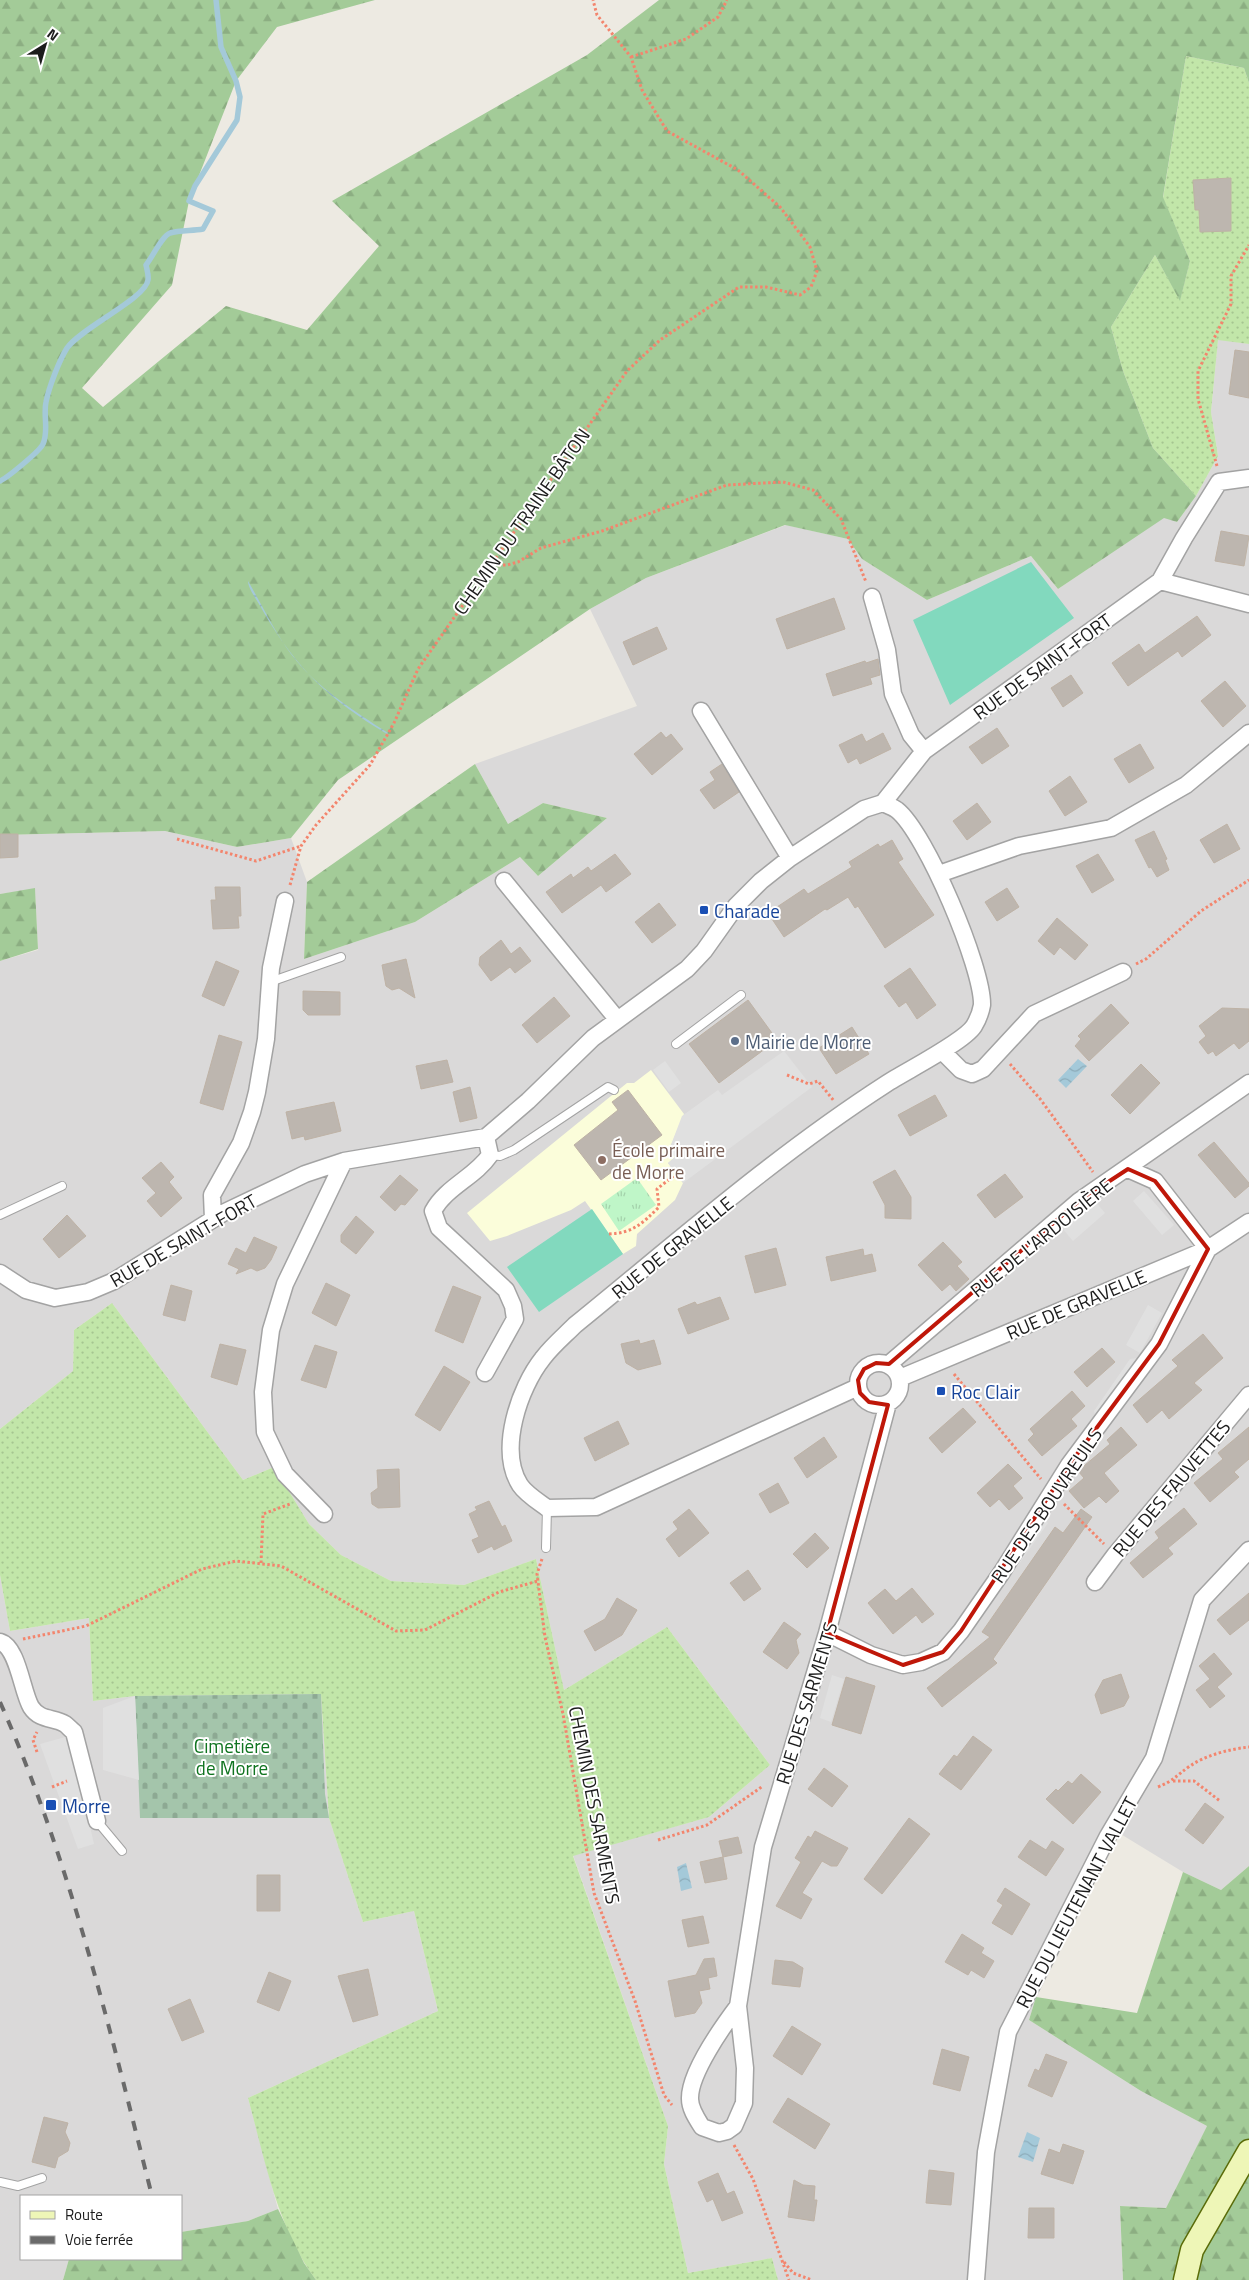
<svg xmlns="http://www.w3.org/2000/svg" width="1249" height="2280" font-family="'Titillium Web',sans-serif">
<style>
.residential{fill:#dad9d9}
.education{fill:#fbfdda}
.grass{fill:url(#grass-dots)}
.forest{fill:url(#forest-firs)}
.cemetery{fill:url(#cemetery-stones)}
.park{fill:url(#park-tufts)}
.pitch{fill:#82d9be}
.parking{fill:#e0e0e0}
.water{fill:url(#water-waves)}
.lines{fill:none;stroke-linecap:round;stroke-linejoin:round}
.stream{stroke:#a4c9d9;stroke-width:5.5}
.building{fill:#bdb6af;stroke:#beb2a5}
.lane-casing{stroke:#a3a3a3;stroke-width:10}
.street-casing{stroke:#a3a3a3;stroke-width:19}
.secondary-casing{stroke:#5a6c09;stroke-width:25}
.path{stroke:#f3856d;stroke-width:3;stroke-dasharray:2.5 2.5;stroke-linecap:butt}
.lane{stroke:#fff;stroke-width:8}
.street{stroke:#fff;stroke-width:16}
.secondary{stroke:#eef6b7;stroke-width:22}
.rail{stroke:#6a6a6a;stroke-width:4;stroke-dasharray:10 10;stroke-linecap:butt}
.marked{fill:none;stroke:#bf1709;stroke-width:4;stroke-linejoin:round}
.transit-dot{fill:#1a4fb4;stroke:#fff;stroke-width:2}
.service-dot{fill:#5c6f8a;stroke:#fff;stroke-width:2}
.education-dot{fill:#8d6e63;stroke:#fff;stroke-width:2}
.labels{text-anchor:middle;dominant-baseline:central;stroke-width:4;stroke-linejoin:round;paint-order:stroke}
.street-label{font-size:19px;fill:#1c1c1c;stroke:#fff}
.transit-label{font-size:19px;fill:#164399;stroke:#fff;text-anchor:start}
.service-label{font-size:19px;fill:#4e5e75;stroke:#fff;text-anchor:start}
.education-label{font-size:19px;fill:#785e54;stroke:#fff;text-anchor:start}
.park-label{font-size:19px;fill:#107420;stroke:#fff}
</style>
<defs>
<pattern id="grass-dots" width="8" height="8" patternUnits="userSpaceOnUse" patternTransform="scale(1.25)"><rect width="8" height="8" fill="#c2e6a9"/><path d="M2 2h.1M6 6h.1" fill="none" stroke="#a6c591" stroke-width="1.8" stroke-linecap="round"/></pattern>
<pattern id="forest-firs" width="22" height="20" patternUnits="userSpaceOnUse" patternTransform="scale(1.25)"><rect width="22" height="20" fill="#a3cb98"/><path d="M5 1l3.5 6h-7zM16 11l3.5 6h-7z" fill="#8cae82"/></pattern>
<pattern id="cemetery-stones" width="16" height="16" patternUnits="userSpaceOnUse" patternTransform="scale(1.25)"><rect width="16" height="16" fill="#a4c5ab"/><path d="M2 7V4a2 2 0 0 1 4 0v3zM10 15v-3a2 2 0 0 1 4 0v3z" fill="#8da993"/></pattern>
<pattern id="park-tufts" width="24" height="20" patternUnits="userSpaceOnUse" patternTransform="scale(1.25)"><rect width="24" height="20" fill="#bff6c8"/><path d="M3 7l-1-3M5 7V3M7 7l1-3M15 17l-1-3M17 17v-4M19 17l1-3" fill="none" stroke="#a4d2ab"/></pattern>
<pattern id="water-waves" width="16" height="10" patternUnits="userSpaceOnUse" patternTransform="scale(1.25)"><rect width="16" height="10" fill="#a4c9d9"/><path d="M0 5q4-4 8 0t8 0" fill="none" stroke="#8dacba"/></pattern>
</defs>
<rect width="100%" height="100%" fill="#edeae2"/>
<!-- residential -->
<path class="residential" d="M1218 339 1249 344V1866L1221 1890 1183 1872 1119 1833 1036 1997 1029 2020 1141 2091 1207 2126 1166 2208 1120 2206 1123 2280H778L772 2258 688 2273 664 2164 668 2126 573 1855 709 1817 770 1765 667 1627 564 1690 536 1559 464 1585 391 1581 341 1555 309 1524 274 1467 243 1480 112 1303 74 1330 73 1371 0 1429V961L38 950 35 889 0 894V835L165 831 237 847 291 838 307 882 304 959 415 922 520 857 538 876 607 818 543 803 508 824 475 764 637 706 590 609 646 578 786 525 848 539 862 559 927 600 1031 556 1058 589 1164 517 1177 522 1196 496 1218 456 1211 412Z
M0 1575 10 1631 89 1618 93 1701 135 1696 321 1694 329 1818 363 1922 414 1911 438 2011 248 2098 278 2209 248 2221 181 2232V2196H21V2259H69L63 2280H0Z"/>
<!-- education -->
<path class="education" d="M651 1070 684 1114 669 1150 675 1157 668 1163 683 1183 675 1200 637 1234 636 1246 623 1254 585 1201 571 1210 507 1236 490 1241 467 1213 627 1083H634Z"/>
<!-- grass -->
<path class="grass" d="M1186 56 1244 68 1249 83V344L1218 340 1211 412 1218 456 1196 496 1153 448 1123 371 1111 327 1155 255 1180 300 1190 261 1163 198Z
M112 1303 243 1480 274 1467 309 1524 341 1555 391 1581 464 1585 536 1559 564 1690 667 1627 770 1765 709 1817 573 1856 668 2126 664 2164 688 2273 772 2258 778 2280H316C277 2227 265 2160 248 2098L438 2011 414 1911 363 1922 329 1818 321 1694 135 1696 93 1701 89 1618 10 1631 0 1575V1429L73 1371 74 1330Z"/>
<!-- forest -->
<path class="forest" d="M0 0H375L277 27 236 81 189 201 172 285 82 388 103 407 226 306 307 330 379 246 332 201 587 55 659 0H1249V83L1244 68 1186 56 1163 197 1190 261 1180 301 1155 255 1111 327 1123 371 1153 448 1196 496 1177 522 1164 518 1058 589 1031 556 927 600 862 559 848 539 785 525 646 578 590 609 338 780 291 838 237 847 165 831 0 835Z
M475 764 508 824 543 803 607 818 538 876 520 857 415 922 304 959 307 882Z
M35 888 38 949 0 961V894Z
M1249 1866V2280H1123L1120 2206 1166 2208 1207 2126 1141 2091 1029 2020 1036 1997 1137 2013 1183 1872 1221 1890Z
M278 2209 304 2263 316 2280H63L69 2259H181V2232L248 2221Z"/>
<!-- cemetery -->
<path class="cemetery" d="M321 1694 325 1794 329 1818H140L135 1696Z"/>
<!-- park -->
<path class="park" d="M637 1178 656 1205 619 1231 601 1204Z"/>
<!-- pitch -->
<path class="pitch" d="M1031 562 1074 618 950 705 913 620Z
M592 1209 623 1254 539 1312 507 1267Z"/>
<!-- parking -->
<path class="parking" d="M784 1051 812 1087 683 1183 668 1163 675 1157 669 1150 682 1116 718 1090 722 1095Z
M665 1061 681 1083 669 1092 653 1070Z
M1144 1191 1174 1225 1162 1235 1133 1201Z
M1094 1200 1105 1213 1073 1241 1062 1228Z
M1148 1305 1162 1313 1140 1353 1126 1345Z
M1138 1358 1096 1419 1094 1411 1130 1359Z
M1042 1518 1048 1523 959 1649 936 1667 923 1672 916 1669 926 1665Z
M832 1675 844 1679 831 1722 820 1718Z
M135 1696 139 1780 103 1770V1708Z
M69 1736 94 1844 78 1849 40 1744Z"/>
<!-- water -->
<path class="water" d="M248 581C262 605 274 631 291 654 316 687 354 711 388 733L387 734C329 699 298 671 263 611 259 603 248 589 248 581Z
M1078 1059 1087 1066 1066 1088 1058 1080Z
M686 1863 692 1888 681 1891 677 1867Z
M1027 2132 1040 2138 1033 2162 1018 2157Z"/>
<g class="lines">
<!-- stream -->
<path class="stream" d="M0 481C7 478 40 451 43 444 49 431 43 415 46 402 49 387 59 361 67 348 81 328 146 298 148 280 149 276 147 270 146 265 152 258 162 236 170 233 180 230 193 231 203 229L213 211 189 201 195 186 237 120 240 97 236 81 221 47 216 0"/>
</g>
<!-- building -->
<path class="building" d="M1231 178V231L1200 232 1199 210H1195L1193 180Z
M1235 350 1249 352V398L1229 394Z
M1221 531 1249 536 1244 566 1215 561Z
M834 598 845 629 787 649 776 619Z
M1197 616 1211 635 1182 657 1178 651 1128 686 1112 663 1139 644 1145 653Z
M657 627 667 649 633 665 623 642Z
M878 659 880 675 870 678 872 684 833 696 826 674 865 661 866 663Z
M1071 675 1083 693 1063 707 1051 688Z
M1225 681 1246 706 1223 727 1201 701Z
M997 728 1009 746 982 764 969 747Z
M661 732 666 738 671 734 683 749 652 775 634 754Z
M883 733 891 749 860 764 857 758 848 763 839 745 862 734 866 742Z
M1140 744 1154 768 1129 783 1114 759Z
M722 764 739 792 714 809 700 790 715 780 710 772Z
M1070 776 1087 802 1065 816 1049 791Z
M977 803 991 822 967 840 953 821Z
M1227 824 1240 849 1214 863 1200 840Z
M1154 831 1167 859 1165 860 1169 870 1157 877 1151 867 1149 868 1135 840Z
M0 834H18V857L0 858Z
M892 840 903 859 898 862 934 915 885 948 858 906 855 908 848 897 827 910 825 909 784 937 768 913 804 889 808 894 852 867 849 862 878 844 880 847Z
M615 854 631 874 606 892 601 885 562 913 546 892 571 874 573 878 588 867 591 871Z
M1098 854 1114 880 1092 893 1076 866Z
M215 887H240L241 916H238L239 928 213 929 211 900H216Z
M1007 888 1019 907 997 921 985 902Z
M659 903 676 925 652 943 635 922Z
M1057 918 1088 945 1075 960 1060 947 1054 955 1038 941Z
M501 940 511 954 520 947 531 961 515 973 510 967 491 981 479 965 480 957Z
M406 959 415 998 399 988 392 990 386 986 382 965Z
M216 961 239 971 224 1006 202 996Z
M910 968 936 1005 917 1019 906 1002 899 1007 884 986Z
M303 991 340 992V1015H308L303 1010Z
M554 997 570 1016 537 1043 522 1025Z
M748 1000 777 1040 719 1083 689 1044Z
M1111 1004 1129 1023 1089 1061 1075 1046 1081 1039 1078 1036Z
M1222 1008 1249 1009V1041L1239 1049 1234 1043 1216 1056 1213 1051 1208 1054 1199 1042 1206 1036 1199 1026Z
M852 1027 869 1054 836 1074 819 1048Z
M219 1035 242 1042 223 1110 200 1103Z
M447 1060 453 1082 421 1089 416 1066Z
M1141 1064 1160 1083 1130 1114 1111 1095Z
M470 1087 477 1118 460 1122 453 1092Z
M628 1090 662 1135 601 1180 574 1145 618 1110 612 1102Z
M935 1095 947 1116 910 1136 898 1115Z
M334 1102 341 1131 305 1140 304 1136 292 1139 286 1112Z
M1214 1142 1249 1183V1186L1235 1198 1198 1155Z
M161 1162 174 1177 169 1182 182 1198 161 1217 147 1201 156 1193 142 1178Z
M895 1170 911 1197V1219L885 1218V1205L873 1182Z
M1005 1174 1023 1197 995 1218 977 1195Z
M400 1175 418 1190 405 1205 401 1204 395 1211 380 1197Z
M67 1215 86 1236 59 1258 43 1239Z
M356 1216 374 1232 356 1254 341 1242V1235Z
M254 1237 277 1247 271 1260 265 1268 257 1271 251 1268 236 1274 239 1269 228 1264 236 1248 246 1253Z
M943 1242 962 1262 957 1266 969 1279 956 1291 950 1284 942 1291 918 1265Z
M776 1248 786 1285 755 1293 745 1256Z
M863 1249 864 1256 872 1254 876 1271 831 1281 826 1257Z
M326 1283 350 1295 336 1326 312 1313Z
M171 1285 192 1291 185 1321 163 1315Z
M453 1286 481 1297 463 1343 435 1331Z
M720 1297 729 1319 688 1334 678 1309 695 1302 697 1305Z
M1203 1334 1223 1358 1194 1383 1202 1390 1169 1419 1162 1410 1147 1423 1133 1405 1178 1366 1172 1360Z
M639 1340 640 1344 654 1340 661 1364 638 1370 626 1363 621 1344Z
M220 1344 246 1350 237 1385 211 1377Z
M315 1345 337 1352 326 1388 301 1380Z
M1102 1348 1115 1362 1087 1387 1074 1372Z
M444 1366 470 1382 440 1431 415 1415Z
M1072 1391 1085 1406 1071 1419 1077 1426 1042 1456 1028 1440 1034 1434 1030 1429Z
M963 1408 976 1422 942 1453 929 1438Z
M618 1421 629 1444 595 1461 584 1438Z
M1121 1427 1137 1445 1104 1473 1119 1491 1106 1503 1099 1496 1084 1508 1069 1491 1084 1478 1078 1471 1110 1444 1107 1440Z
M1249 1427V1459L1234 1472 1239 1477 1210 1502 1194 1483 1223 1459 1218 1453Z
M824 1437 837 1457 807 1478 794 1458Z
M1008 1464 1022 1478 1013 1486 1023 1498 1009 1510 999 1499 990 1507 977 1493Z
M399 1469 400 1507 378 1508 372 1504 371 1493 378 1488 377 1470Z
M778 1483 789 1503 770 1513 759 1494Z
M489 1501 502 1527 505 1525 512 1541 494 1550 492 1546 478 1553 472 1540 479 1537 469 1514 477 1510 475 1507Z
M1184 1508 1197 1524 1168 1548 1173 1554 1143 1578 1130 1563 1159 1538 1155 1532Z
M689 1509 709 1533 679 1557 666 1539 678 1529 673 1522Z
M1081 1509 1092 1517 993 1659 997 1663 942 1707 927 1688 990 1637 982 1632 1055 1527 1063 1533Z
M815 1533 829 1548 807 1568 793 1554Z
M748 1570 761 1589 744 1601 730 1583Z
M912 1588 934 1614 922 1623 916 1615 893 1634 868 1603 885 1589 896 1601Z
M1249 1593V1620L1230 1635 1217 1620Z
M617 1598 637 1610 622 1635 595 1651 584 1631 605 1619Z
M784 1622 801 1634 796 1640 799 1653 787 1669 763 1652Z
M1214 1653 1232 1674 1217 1687 1225 1696 1210 1708 1196 1690 1210 1679 1199 1666Z
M1121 1674 1129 1697 1124 1706 1101 1714 1095 1695 1103 1680Z
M846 1677 875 1686 861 1734 832 1725Z
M973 1736 992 1750 961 1790 939 1774 954 1755 957 1757Z
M824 1768 848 1786 832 1807 808 1789Z
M1081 1774 1101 1792 1073 1824 1046 1799 1056 1789 1058 1791 1068 1781 1072 1784Z
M1205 1803 1224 1817 1203 1844 1185 1830Z
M909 1818 930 1834 882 1894 864 1879Z
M815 1831 848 1848 837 1866H831L822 1861 802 1893 812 1899 801 1919 776 1906 801 1862 795 1858 808 1836 811 1838Z
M738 1837 742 1853 723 1857 719 1841Z
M1030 1840 1046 1850 1052 1841 1064 1849 1046 1876 1018 1857Z
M723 1857 727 1879 705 1883 700 1862Z
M257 1875H280V1911H257Z
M1005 1888 1030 1904 1012 1935 992 1923 1003 1905 997 1901Z
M703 1916 709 1943 688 1947 682 1920Z
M962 1934 984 1948 981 1953 994 1961 984 1978 971 1970 968 1975 945 1962Z
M714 1958 717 1976 708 1978 710 1989 699 1991 702 2003 695 2013 675 2017 668 1981 696 1975 704 1959Z
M775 1960 793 1962 803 1968 800 1987 772 1984Z
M368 1969 378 2015 353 2022 338 1976Z
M269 1972 291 1981 279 2011 257 2002Z
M190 1999 204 2032 182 2041 168 2009Z
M792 2026 821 2044 802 2075 773 2056Z
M942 2049 969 2057 960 2091 933 2084Z
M1046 2054 1067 2062 1052 2097 1028 2086 1035 2069 1039 2071Z
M788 2098 830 2124 815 2149 773 2122Z
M44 2117 68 2123 65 2132 70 2143 68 2151 58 2157 55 2168 32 2162Z
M1063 2144 1084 2151 1073 2184 1041 2174 1049 2149 1060 2153Z
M929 2170 954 2173 951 2205 926 2203Z
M718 2173 727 2194 734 2191 743 2213 722 2221 713 2199 707 2202 698 2182Z
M794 2180 803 2185 815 2186 814 2200H817L814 2221 788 2217Z
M1029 2208H1054V2238H1028Z"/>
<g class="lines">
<defs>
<path id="lane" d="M270 982 341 957
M676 1044 741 995
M490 1155 500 1156 514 1150 608 1087 614 1090
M0 1215 62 1186
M546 1548 547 1508
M97 1821 122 1851
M0 2182 18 2186 42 2178"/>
<path id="street" d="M1160 581 1249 604
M872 597 887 650 893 694 911 735 924 751
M701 711 790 858
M939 874 1019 846 1111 828 1186 785 1249 733
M504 881 617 1019
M942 1051 961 1070 972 1074 983 1069 1034 1014 1123 972
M213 1219 212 1195 241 1143 252 1112 257 1092 266 1039 271 968 285 901
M0 1273 26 1290 55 1298 88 1292 114 1281 223 1213 305 1174 344 1161 486 1137 528 1101 593 1038 687 969 704 951 736 906 761 881 790 858 864 809 883 803 924 751 1160 581 1184 538 1219 482 1249 478
M858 1384a21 21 0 1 1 42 0a21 21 0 1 1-42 0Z
M889 1364 1079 1201 1249 1083
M485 1373 515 1319 513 1306 506 1290 439 1228 433 1211C446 1187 475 1177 490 1155L486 1137
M900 1378 1208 1249 1249 1222
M858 1387 596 1507 547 1508C539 1502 526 1494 520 1485 498 1450 519 1388 543 1358 552 1346 564 1336 575 1325 676 1243 776 1155 886 1084 904 1072 964 1042 974 1026 977 1021 981 1011 982 1005 983 968 926 833 897 810 893 807 887 805 883 803
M324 1514 285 1474 265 1432 263 1392 271 1330 285 1284 344 1161
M1095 1582 1115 1555 1249 1395
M827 1633 871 1655 903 1665 921 1662 943 1652 961 1631 1002 1572 1069 1465 1159 1344 1208 1249 1155 1181 1128 1169
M0 1642C18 1647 22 1692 31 1707 40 1721 54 1717 65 1724 68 1726 71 1730 74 1732L97 1821
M738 2006C723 2026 689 2074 690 2099 690 2109 697 2119 702 2127L719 2133 727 2131 734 2126 744 2103 745 2068 738 2006 763 1847 827 1633 888 1403
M976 2280 986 2152 1008 2032 1108 1836 1154 1758 1202 1600 1249 1550"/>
<path id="secondary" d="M1185 2280 1192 2250 1249 2151"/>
</defs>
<!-- lane casing -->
<use href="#lane" class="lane-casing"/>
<!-- street casing -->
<use href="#street" class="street-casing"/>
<!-- secondary casing -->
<use href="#secondary" class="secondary-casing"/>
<!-- path -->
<path class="path" d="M631 57 686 39 718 17 727 0
M1217 466 1198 399V371L1231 304V276L1249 245
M493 565H507L518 562 541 548 602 531 727 485 783 482 813 490 841 519 866 582
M177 839 256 861 301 846
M290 885 301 846 316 825 370 765 394 723 418 669 627 371 660 340 739 287H766L800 295 811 287 817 271 810 247 780 207 738 170 667 131 642 90 631 57 597 15 593 0
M1136 964 1146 959 1201 911 1249 880
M1010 1064 1041 1100 1093 1172
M787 1075 809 1084 818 1081 834 1101
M609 1234C633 1233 643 1223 659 1207L657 1189 681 1170
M954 1374 1041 1479
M1064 1504 1104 1544
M542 1559 537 1574 545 1637 563 1714 594 1893 635 2001 664 2095 672 2105
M261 1563 263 1514 290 1504
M23 1639 86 1626 202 1569 236 1561 281 1566 396 1631 425 1630 499 1592 538 1581
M37 1752 33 1740 37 1732
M1173 1781H1194L1220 1801
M52 1787 67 1781
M1158 1787C1173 1781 1177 1775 1190 1766 1206 1755 1230 1749 1249 1747
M658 1840 707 1825 763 1786
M734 2145 753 2179 789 2280
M784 2262 793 2273 812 2280"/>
<!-- lane -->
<use href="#lane" class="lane"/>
<!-- street -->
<use href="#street" class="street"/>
<!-- secondary -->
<use href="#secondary" class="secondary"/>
<!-- rail -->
<path class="rail" d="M0 1702C70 1860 110 2030 152 2196"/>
</g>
<!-- marked area -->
<path class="marked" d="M1128 1169 1155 1181 1208 1249 1159 1344 1069 1465 961 1631 943 1652 903 1665 827 1633 888 1405 869 1402 860 1393 858 1380 864 1369 876 1363 889 1364 1079 1201Z"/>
<!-- markers -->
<g class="transit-dot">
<rect x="699" y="905" width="10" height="10" rx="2.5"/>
<rect x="936" y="1386" width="10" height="10" rx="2.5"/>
<rect x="45" y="1799" width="12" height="12" rx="2.5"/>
</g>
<circle class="service-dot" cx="735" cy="1041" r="5"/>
<circle class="education-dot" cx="602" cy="1160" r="5"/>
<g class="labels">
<!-- street labels -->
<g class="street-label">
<text transform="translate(521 521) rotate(-55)">CHEMIN DU TRAINE BÂTON</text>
<text transform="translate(1042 666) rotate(-36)">RUE DE SAINT-FORT</text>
<text transform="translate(1041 1237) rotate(-39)">RUE DE L'ARDOISIÈRE</text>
<text transform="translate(183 1240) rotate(-30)">RUE DE SAINT-FORT</text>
<text transform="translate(672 1247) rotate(-39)">RUE DE GRAVELLE</text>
<text transform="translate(1076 1304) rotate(-23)">RUE DE GRAVELLE</text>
<text transform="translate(1171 1488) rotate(-50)">RUE DES FAUVETTES</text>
<text transform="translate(1046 1505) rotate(-56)">RUE DES BOUVREUILS</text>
<text transform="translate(806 1703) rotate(-73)">RUE DES SARMENTS</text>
<text transform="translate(595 1805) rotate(79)">CHEMIN DES SARMENTS</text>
<text transform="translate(1076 1902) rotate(-62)">RUE DU LIEUTENANT VALLET</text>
</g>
<!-- transit labels -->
<g class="transit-label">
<text x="714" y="910">Charade</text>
<text x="951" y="1391">Roc Clair</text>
<text x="62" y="1805">Morre</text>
</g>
<!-- service labels -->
<g class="service-label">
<text x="745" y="1041">Mairie de Morre</text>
</g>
<!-- education labels -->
<g class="education-label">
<text x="612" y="1149">École primaire<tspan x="612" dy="22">de Morre</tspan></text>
</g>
<!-- park labels -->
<g class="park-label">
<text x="232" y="1745">Cimetière<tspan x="232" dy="22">de Morre</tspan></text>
</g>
</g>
<!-- legend -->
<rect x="20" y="2195" width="162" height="65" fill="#ffffff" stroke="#a4a4a4"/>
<rect x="30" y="2211" width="25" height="8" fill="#eef6b7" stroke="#a4a4a4"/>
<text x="65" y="2220" font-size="15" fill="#1c1c1c">Route</text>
<rect x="30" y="2236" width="25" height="8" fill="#6a6a6a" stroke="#a4a4a4"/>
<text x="65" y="2245" font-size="15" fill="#1c1c1c">Voie ferrée</text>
<!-- north arrow -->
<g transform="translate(45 45) rotate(37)" stroke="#ffffff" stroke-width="4" paint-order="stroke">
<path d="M0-4L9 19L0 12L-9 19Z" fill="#1c1c1c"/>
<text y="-8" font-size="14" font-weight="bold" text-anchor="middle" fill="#1c1c1c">N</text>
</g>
</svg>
